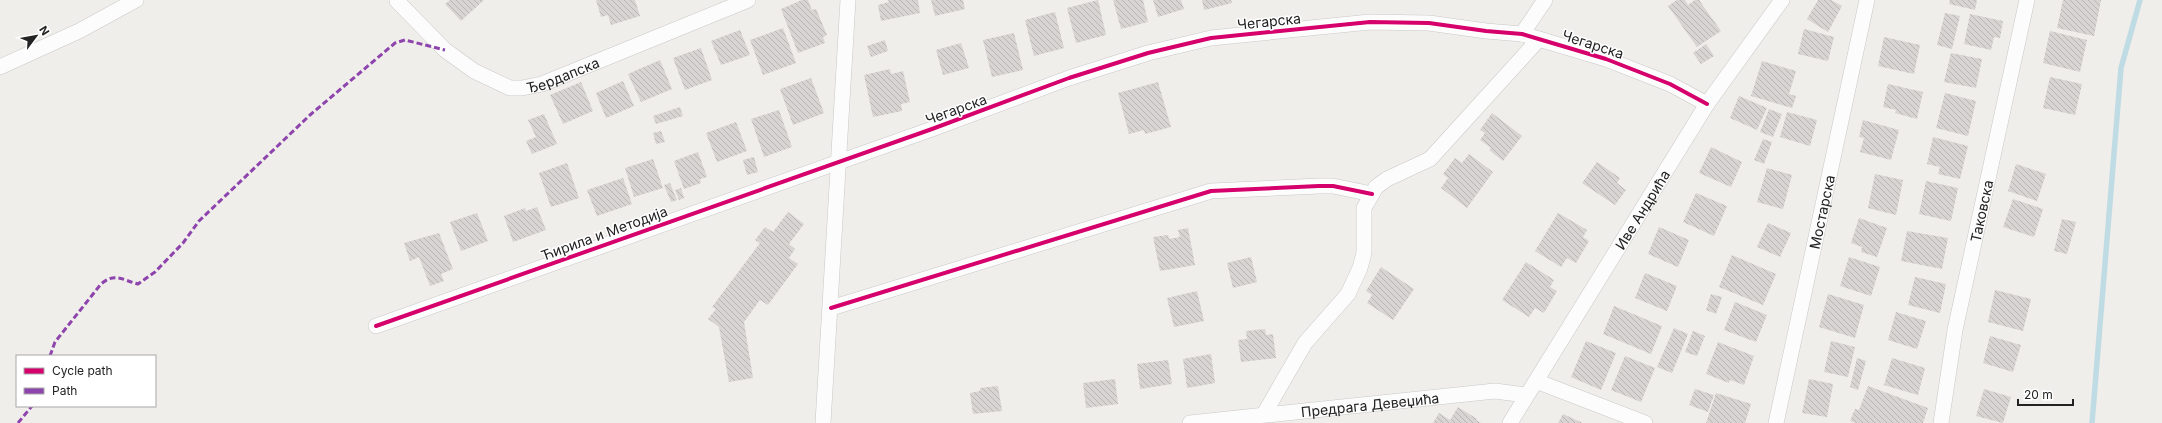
<svg xmlns="http://www.w3.org/2000/svg" width="2162" height="423" font-family="Inter,sans-serif">
<style>
.lines{fill:none;stroke-linecap:round;stroke-linejoin:round}
.stream{stroke:#bfdbe3;stroke-width:5.5}
.building{fill:url(#building-back-hatch)}
.street-casing{stroke:#c9c8c7;stroke-width:16}
.street{stroke:#fdfcfc;stroke-width:15}
.quiet{stroke:#8e44ad;stroke-width:3;stroke-dasharray:6 3;stroke-linecap:butt}
.cycleway-casing{stroke:#fff;stroke-width:6}
.cycleway{stroke:#d6006c;stroke-width:4}
.labels{text-anchor:middle;dominant-baseline:central;stroke-width:3;stroke-linejoin:round;paint-order:stroke}
.street-label{font-size:14px;fill:#222;stroke:#fff}
</style>
<defs>
<pattern id="building-back-hatch" width="6" height="6" patternUnits="userSpaceOnUse"><rect width="6" height="6" fill="#d7d4d2"/><path d="M-1 5l2 2M0 0l6 6M5-1l2 2" fill="none" stroke="#b8b6b4"/></pattern>
</defs>
<rect width="100%" height="100%" fill="#f0eeeb"/>
<g class="lines">
<!-- stream -->
<path class="stream" d="M2092 423 2121 68 2140 0"/>
</g>
<!-- building -->
<path class="building" d="M450 0H484L461 21 445 4Z
M596 0H635L640 16 611 25 608 15 601 17Z
M802 0H808L812 10 816 9 827 35 823 37 825 43 798 53 781 9Z
M888 0H918L920 13 881 21 878 5 889 2Z
M931 0H963L965 9 935 16Z
M1098 0 1106 35 1076 43 1067 8Z
M1113 0H1143L1148 22 1121 29Z
M1153 0H1181L1184 9 1158 17Z
M1202 0H1231L1232 3 1204 10Z
M1677 0H1685L1688 5 1695 0H1699L1721 31 1697 47 1668 6Z
M1818 0H1831L1842 6 1828 32 1807 19Z
M1950 0H1977L1975 10 1949 4Z
M2063 0H2101L2094 36 2057 28Z
M1055 12 1064 48 1034 56 1025 20Z
M1945 13 1960 16 1952 49 1937 45Z
M1970 14 2003 21 2000 38 1994 37 1991 50 1964 44Z
M783 28 796 63 763 75 750 40Z
M1804 29 1834 37 1828 61 1798 54Z
M740 30 750 55 721 65 711 41Z
M2050 31 2087 40 2080 72 2043 63Z
M1014 33 1023 70 992 77 983 40Z
M1884 37 1920 45 1914 74 1878 66Z
M885 40 888 51 871 57 867 46Z
M961 43 969 68 943 75 936 50Z
M1706 44 1714 56 1701 64 1693 53Z
M701 48 712 80 685 90 673 58Z
M1951 53 1982 59 1976 88 1944 82Z
M660 60 672 89 641 102 628 74Z
M1762 61 1796 71 1789 94 1796 96 1792 108 1751 96Z
M890 69 891 74 903 71 910 102 901 104 902 111 873 117 864 75Z
M2050 77 2082 84 2075 115 2043 108Z
M811 78 824 113 793 125 780 89Z
M623 81 634 106 606 118 596 93Z
M581 82 593 111 563 124 550 95Z
M1158 82 1171 127 1145 134 1144 130 1129 134 1118 93Z
M1888 84 1923 92 1917 119 1895 113 1896 110 1883 107Z
M1945 93 1976 101 1968 136 1936 128Z
M1739 96 1767 108 1757 130 1730 118Z
M680 107 683 116 656 124 653 116Z
M1769 109 1782 114 1773 137 1760 132Z
M779 110 792 147 764 157 751 119Z
M1787 112 1817 120 1810 146 1780 137Z
M1492 113 1522 136 1503 161 1489 150 1491 148 1480 140 1485 133 1480 130Z
M544 114 557 144 532 154 526 141 536 137 528 120Z
M1863 120 1899 130 1891 160 1860 152 1864 138 1859 137Z
M736 122 747 151 717 162 706 133Z
M661 131 665 142 656 144 653 133Z
M1933 137 1968 146 1960 179 1938 174 1940 167 1927 164Z
M1763 139 1772 142 1764 164 1754 160Z
M1711 147 1742 162 1731 187 1699 173Z
M698 152 707 177 700 179 701 183 684 189 674 161Z
M1469 154 1493 172 1467 208 1441 188 1448 178 1443 174 1455 158 1462 163Z
M754 157 758 172 747 175 743 160Z
M653 159 663 188 634 197 625 168Z
M1597 162 1620 178 1617 183 1626 190 1615 205 1582 183Z
M567 163 579 198 551 207 539 173Z
M2016 164 2046 174 2037 201 2008 191Z
M1767 168 1792 175 1783 209 1757 202Z
M1875 174 1903 180 1896 215 1868 208Z
M623 178 632 204 597 216 587 190Z
M1926 181 1958 188 1951 221 1919 214Z
M670 183 677 200 671 202 664 185Z
M681 188 684 198 679 200 675 190Z
M1696 193 1727 206 1714 236 1683 222Z
M2013 199 2043 209 2034 237 2003 227Z
M537 207 546 230 513 242 504 216 525 208 526 211Z
M788 212 804 224 789 244 795 249 789 258 798 264 768 305 760 300 744 322 753 378 729 382 719 327 708 319 716 309 712 307 760 243 755 240 765 227 773 232Z
M477 213 488 241 461 251 450 222Z
M1558 213 1587 230 1583 237 1589 241 1576 263 1567 258 1561 267 1535 251Z
M1859 218 1887 228 1877 257 1861 252 1862 247 1851 243Z
M2062 219 2076 222 2067 254 2054 251Z
M1768 223 1791 233 1780 257 1757 247Z
M1659 227 1689 240 1678 267 1648 254Z
M1188 228 1195 265 1160 271 1153 237 1168 235 1169 239 1180 237 1178 230Z
M1907 231 1948 238 1942 269 1901 261Z
M439 233 453 269 441 274 444 281 430 286 419 257 410 261 404 243Z
M1732 255 1776 274 1763 305 1719 287Z
M1251 257 1257 282 1233 288 1227 263Z
M1849 257 1880 267 1871 296 1840 286Z
M1526 262 1554 280 1550 287 1557 291 1544 313 1535 308 1529 317 1502 300Z
M1381 267 1414 289 1393 320 1367 303 1372 295 1366 291Z
M1645 273 1677 286 1667 311 1635 298Z
M1915 277 1946 284 1940 313 1908 305Z
M1995 290 2031 299 2023 331 1988 322Z
M1197 291 1204 321 1174 327 1167 298Z
M1711 294 1722 297 1716 314 1706 310Z
M1828 294 1864 305 1855 338 1819 327Z
M1735 302 1767 315 1756 342 1724 330Z
M1614 306 1662 326 1651 354 1603 334Z
M1896 312 1926 321 1917 349 1888 340Z
M1674 328 1688 334 1672 373 1657 367Z
M1265 329 1266 335 1273 334 1276 358 1241 362 1238 340 1247 339 1246 331Z
M1693 331 1705 336 1697 356 1685 352Z
M1990 336 2021 345 2013 372 1983 363Z
M1586 341 1616 353 1601 390 1571 377Z
M1831 341 1855 347 1848 377 1824 372Z
M1718 342 1754 356 1744 385 1730 380 1729 383 1706 374Z
M1211 354 1215 383 1187 388 1183 359Z
M1625 356 1655 368 1641 402 1611 390Z
M1857 358 1866 361 1858 390 1850 387Z
M1892 358 1925 368 1918 395 1884 385Z
M1168 360 1172 384 1140 389 1137 364Z
M1115 379 1118 404 1086 408 1083 383Z
M1809 379 1833 384 1827 417 1802 413Z
M998 386 1002 411 973 414 970 393 980 391V388Z
M1868 386 1928 408 1923 423H1856L1850 421 1855 409 1859 410Z
M1695 389 1714 395 1708 412 1689 405Z
M1984 389 2011 397 2003 423 1976 416Z
M1716 393 1751 404 1745 423H1706Z
M1458 407 1477 419 1476 420 1481 423H1433L1439 413 1450 420Z
M1563 414 1583 423H1558Z"/>
<g class="lines">
<defs>
<g id="street">
<path id="s1" d="M397 1 445 50 474 71 510 88H522L542 84 748 0"/>
<path d="M1522 34 1545 0"/>
<path d="M0 67 79 31 136 0"/>
<path d="M831 308 1211 191 1319 186H1333L1372 194"/>
<path d="M376 326 932 129 1069 78 1148 53 1211 38 1370 22 1429 23 1486 31 1522 34 1606 59 1670 84 1707 104"/>
<path d="M1536 381 1645 423"/>
<path d="M1264 414 1305 343 1348 294 1360 268 1364 253V208L1376 187 1387 179 1430 159 1539 39"/>
<path d="M823 423 848 0"/>
<path id="s2" d="M1190 423 1495 391 1526 395"/>
<path id="s3" d="M1510 423 1707 104 1782 0"/>
<path id="s4" d="M1776 423 1867 0"/>
<path id="s5" d="M1941 423 1955 330 2027 0"/>
</g>
</defs>
<!-- street casing -->
<use href="#street" class="street-casing"/>
<!-- street -->
<use href="#street" class="street"/>
<!-- quiet -->
<path class="quiet" d="M50 356 55 342 101 284C115 272 122 280 138 284L155 272 183 243 199 221 310 115 395 43 405 40 445 50
M18 423 32 406"/>
<defs>
<path id="cycleway" d="M831 308 1211 191 1319 186H1333L1372 194
M376 326 932 129 1069 78 1148 53 1211 38 1370 22 1429 23 1486 31 1522 34 1606 59 1670 84 1707 104"/>
</defs>
<!-- cycleway casing -->
<use href="#cycleway" class="cycleway-casing"/>
<!-- cycleway -->
<use href="#cycleway" class="cycleway"/>
</g>
<g class="labels">
<!-- street labels -->
<g class="street-label">
<text transform="translate(1269 21) rotate(-6)">Чегарска</text>
<text transform="translate(1593 44) rotate(18)">Чегарска</text>
<text stroke="none"><textPath href="#s1" startOffset="199">Ђердапска</textPath></text>
<text transform="translate(956 109) rotate(-20)">Чегарска</text>
<text stroke="none"><textPath href="#s3" startOffset="251">Иве Андрића</textPath></text>
<text stroke="none"><textPath href="#s4" startOffset="216">Мостарска</textPath></text>
<text stroke="none"><textPath href="#s5" startOffset="216">Таковска</textPath></text>
<text transform="translate(604 233) rotate(-20)">Ћирила и Методија</text>
<text stroke="none"><textPath href="#s2" startOffset="181">Предрага Девеџића</textPath></text>
</g>
</g>
<!-- legend -->
<rect x="16" y="355" width="140" height="52" fill="#ffffff" stroke="#a7a7a7"/>
<rect x="24" y="368" width="20" height="6" fill="#d6006c" stroke="#a7a7a7"/>
<text x="52" y="375" font-size="12" fill="#222222">Cycle path</text>
<rect x="24" y="388" width="20" height="6" fill="#8e44ad" stroke="#a7a7a7"/>
<text x="52" y="395" font-size="12" fill="#222222">Path</text>
<!-- north arrow -->
<g transform="translate(36 36) rotate(58)" stroke="#ffffff" stroke-width="3" paint-order="stroke">
<path d="M0-3L7 15L0 10L-7 15Z" fill="#222222"/>
<text y="-6" font-size="11" font-weight="bold" text-anchor="middle" fill="#222222">N</text>
</g>
<!-- scale -->
<path d="M2018 399v6h55v-6" fill="none" stroke="#222222" stroke-width="2"/>
<text x="2024" y="399" font-size="12" fill="#222222" stroke="#ffffff" stroke-width="3" paint-order="stroke">20 m</text>
</svg>
